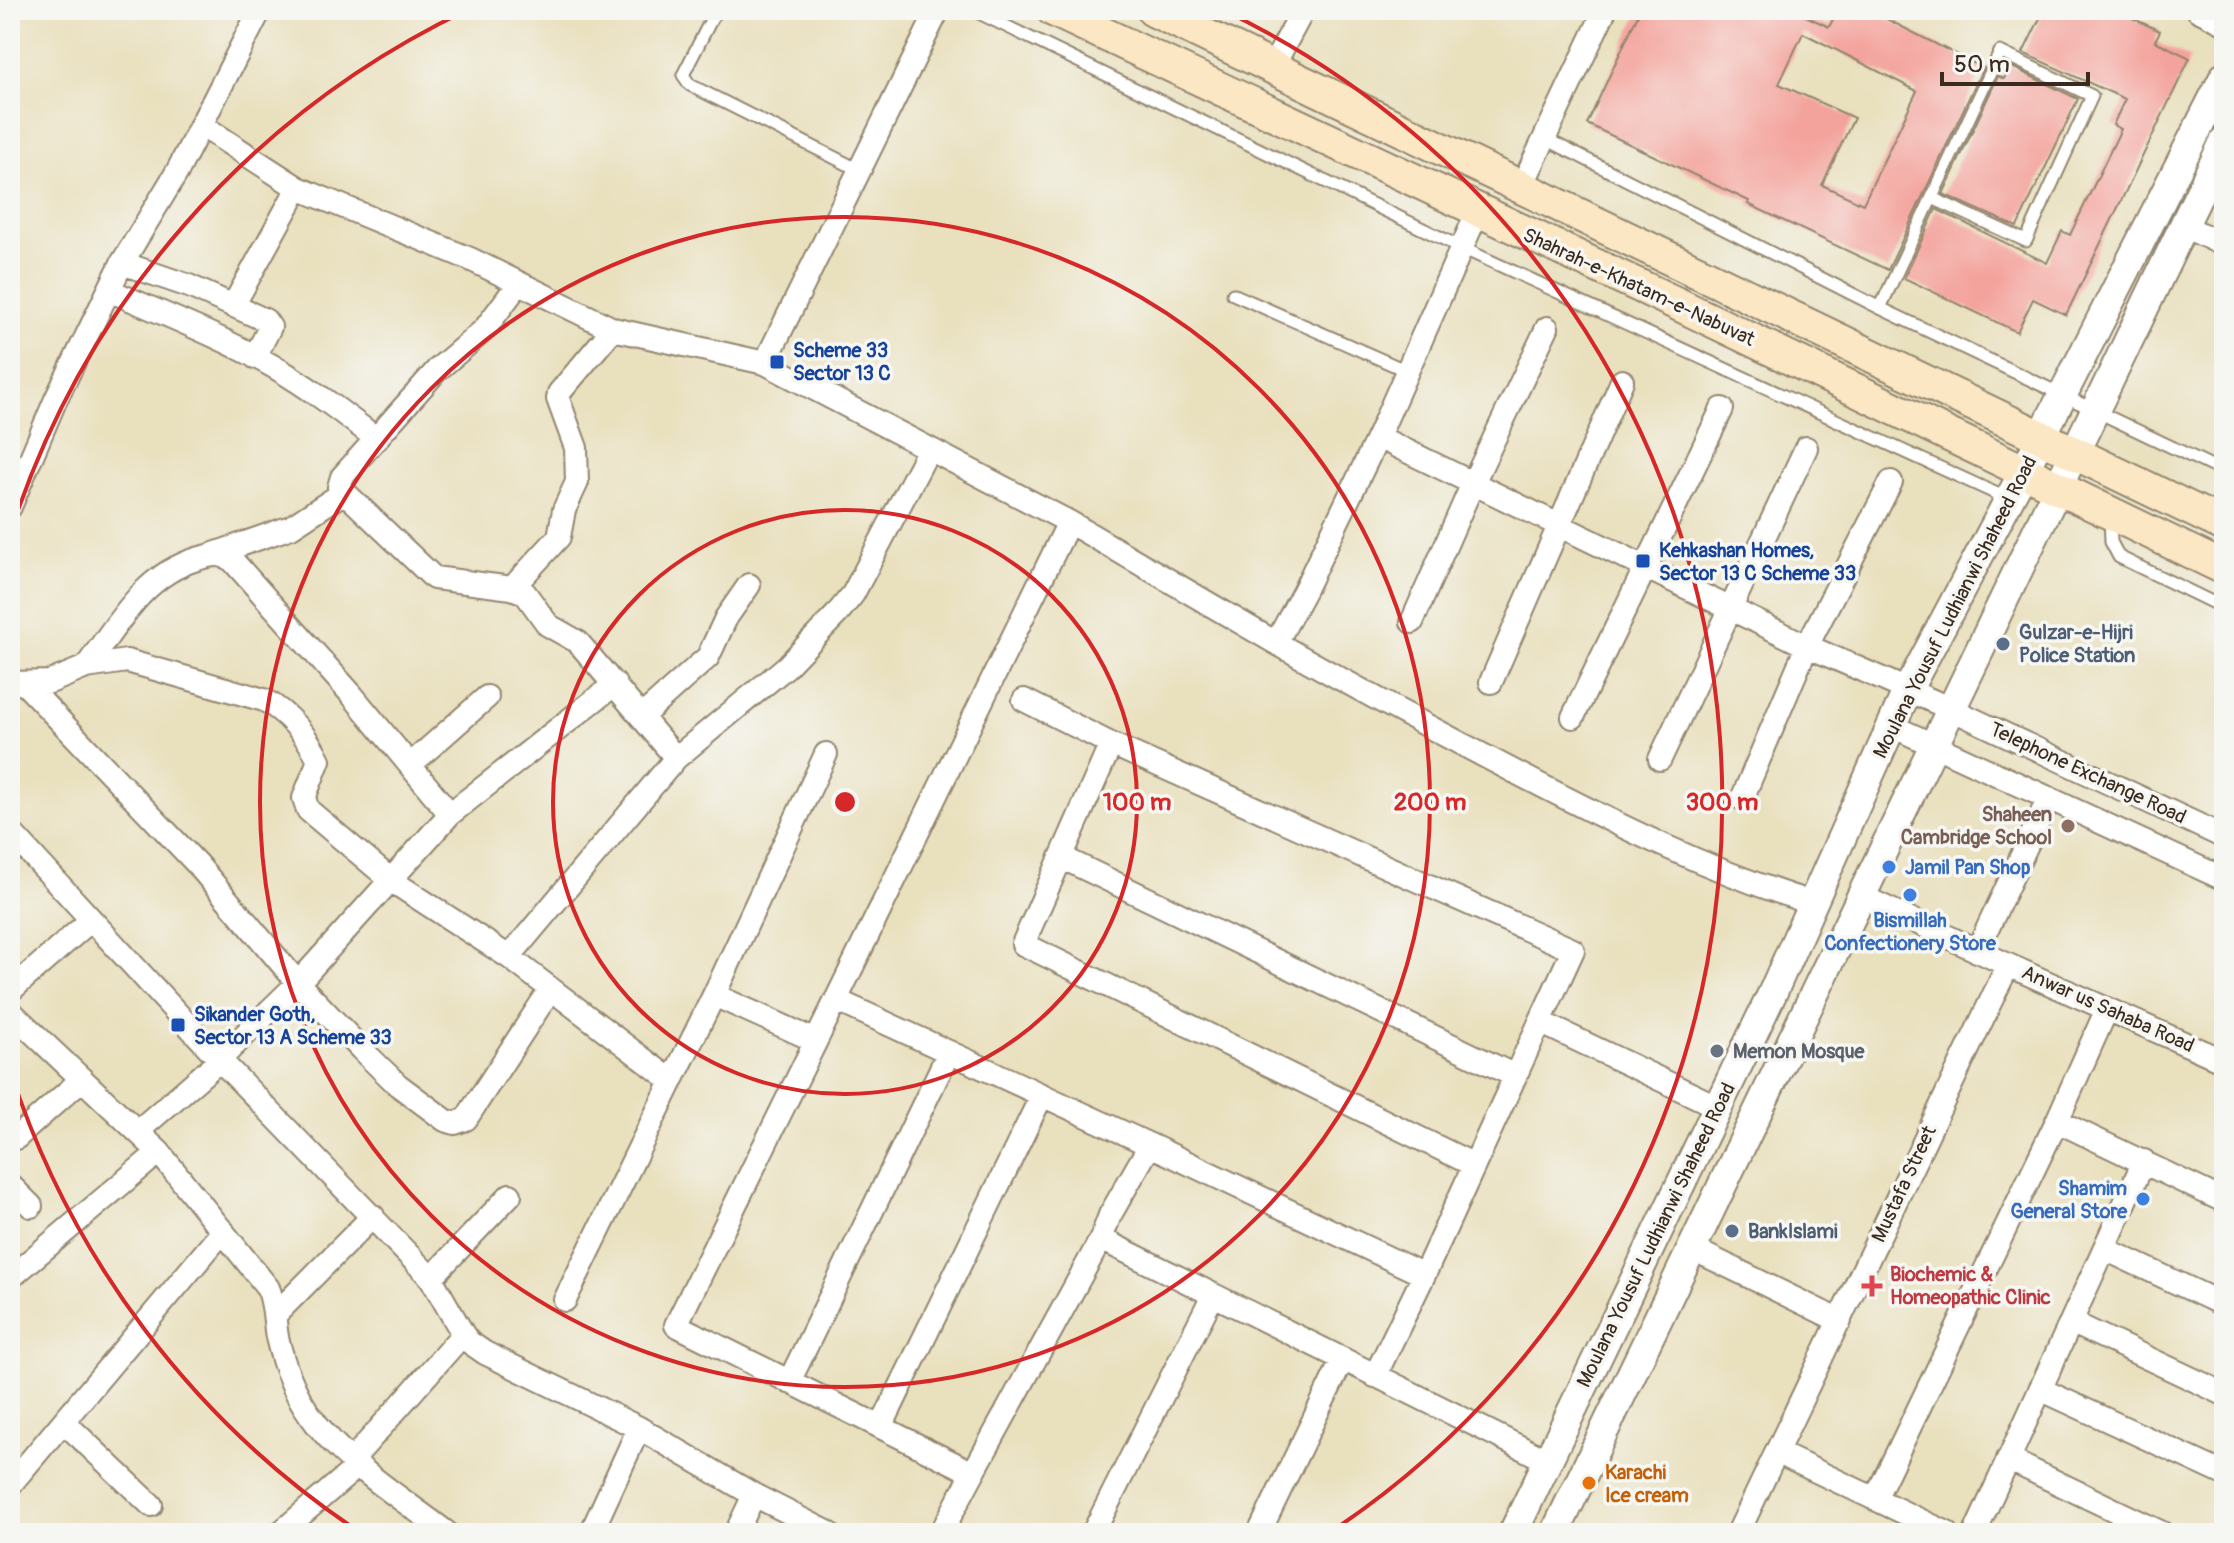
<svg xmlns="http://www.w3.org/2000/svg" width="2234" height="1543" font-family="Pangolin,sans-serif">
<style>
.building{fill:#f4a39c;fill-rule:evenodd}
.lines{fill:none;stroke-linecap:round;stroke-linejoin:round}
.service-casing{stroke:#92856e;stroke-width:15}
.minor-casing{stroke:#92856e;stroke-width:26}
.tertiary-casing{stroke:#92856e;stroke-width:32}
.secondary-casing{stroke:#92856e;stroke-width:36}
.service{stroke:#fff;stroke-width:11}
.minor{stroke:#fff;stroke-width:22}
.tertiary{stroke:#fff;stroke-width:28}
.secondary{stroke:#fbe7c3;stroke-width:32}
.ring{fill:none;stroke:#d62828;stroke-width:4}
.transit-dot{fill:#1a4fb4;stroke:#f6f6f2;stroke-width:3}
.service-dot{fill:#5c6f8a;stroke:#f6f6f2;stroke-width:3}
.education-dot{fill:#8d6e63;stroke:#f6f6f2;stroke-width:3}
.shop-dot{fill:#3f7fe0;stroke:#f6f6f2;stroke-width:3}
.worship-dot{fill:#6b7280;stroke:#f6f6f2;stroke-width:3}
.health-dot{fill:#e0444e;stroke:#f6f6f2;stroke-width:3}
.food-dot{fill:#e8710a;stroke:#f6f6f2;stroke-width:3}
.labels{text-anchor:middle;dominant-baseline:central;stroke-width:7;stroke-linejoin:round;paint-order:stroke}
.street-label{font-size:20px;fill:#3b2a1e;stroke:#f6f6f2}
.transit-label{font-size:20px;font-weight:bold;fill:#164399;stroke:#f6f6f2;text-anchor:start}
.service-label{font-size:20px;font-weight:bold;fill:#4e5e75;stroke:#f6f6f2;text-anchor:start}
.education-label{font-size:20px;font-weight:bold;fill:#785e54;stroke:#f6f6f2;text-anchor:end}
.shop-label{font-size:20px;font-weight:bold;fill:#366cbe;stroke:#f6f6f2;text-anchor:start}
.worship-label{font-size:20px;font-weight:bold;fill:#5b616d;stroke:#f6f6f2;text-anchor:start}
.health-label{font-size:20px;font-weight:bold;fill:#be3a42;stroke:#f6f6f2;text-anchor:start}
.food-label{font-size:20px;font-weight:bold;fill:#c56008;stroke:#f6f6f2;text-anchor:start}
.centre{fill:#d62828;stroke:#f6f6f2;stroke-width:4}
.ring-label{font-size:24px;text-anchor:middle;font-weight:bold;fill:#d62828;stroke:#f6f6f2;stroke-width:7;stroke-linejoin:round;paint-order:stroke}
</style>
<rect width="100%" height="100%" fill="#f6f6f2"/>
<filter id="ink" filterUnits="userSpaceOnUse"><feTurbulence type="fractalNoise" baseFrequency=".0125" numOctaves="2"/><feDisplacementMap in="SourceGraphic" scale="16" xChannelSelector="R" yChannelSelector="G"/><feConvolveMatrix kernelMatrix="1 2 1 2 8 2 1 2 1" color-interpolation-filters="sRGB"/></filter>
<filter id="wash" filterUnits="userSpaceOnUse"><feTurbulence type="fractalNoise" baseFrequency=".006" numOctaves="4" result="noise"/><feDisplacementMap in="SourceGraphic" scale="32" xChannelSelector="R" yChannelSelector="G"/><feGaussianBlur stdDeviation="1.8" result="paint"/><feColorMatrix in="noise" values="0 0 0 0 0 0 0 0 0 0 0 0 0 0 0 0 0 1.4 0 .05"/><feComposite in="paint" operator="in"/></filter>
<g filter="url(#wash)">
<rect width="100%" height="100%" fill="#e9e0be"/>
<g id="blocks">
<!-- building -->
<path class="building" d="M1640 10H1793L1829 27 1838 10H1869L1983 68 1888 270 1748 204 1749 201 1587 124ZM1803 33 1917 91 1863 204 1822 185 1854 118 1779 84Z
M2044 10H2115L2160 31 2155 41 2190 58 2066 315 2033 299 2017 332 1904 278 1936 209 2047 263 2062 231 2070 235 2121 129 2113 125 2125 99 2023 53Z
M2010 66 2078 99 2017 227 1943 194 1998 76 2004 79Z"/>
</g>
</g>
<g filter="url(#ink)">
<use href="#blocks" fill-opacity="0" stroke="#92856e" stroke-width="2"/>
<g class="lines">
<defs>
<path id="service" d="M716 10 683 75 690 85 859 170
M973 10 1462 248 2008 499
M1544 138 1880 308 2224 472
M1233 294 1407 371
M1880 308 2000 52 2092 96 2026 241 1932 198
M2110 517 2111 542 2119 557 2224 608"/>
<path id="minor" d="M938 10 765 363 1069 522
M2198 10 2224 23
M1272 68 1303 10
M201 125 298 188 470 259 613 329 765 363
M1521 188 1605 10
M1478 211 1378 437 1807 646 1951 709 2224 837
M2184 226 2224 245
M122 263 189 286 265 320 270 327 255 357
M519 283 484 330 437 370 342 477 339 487 434 578 512 588 525 593 548 625 578 642 676 758
M109 290C165 315 223 337 276 368 312 389 344 414 377 439
M233 306 298 188
M10 507 56 399 122 263 177 172 260 10
M214 554 291 527 343 493
M512 588 559 537 564 510 577 482 576 448 558 399 559 393 613 329
M1412 622 1473 483 1547 328
M1276 643C1356 688 1436 731 1517 773 1613 823 1709 871 1812 903
M86 667C118 624 143 575 197 559 211 555 220 552 233 561L352 695 450 814
M1491 682 1622 381
M10 683 50 682 86 667 127 661 264 700C287 712 308 737 319 760L304 798 308 810 392 881 509 957 672 1081
M25 684 197 864 298 983 361 1049 398 1085 445 1120 455 1123 466 1119 550 990
M1024 700 1111 744 1573 950 1424 1275
M642 716 708 657 726 618 749 585
M1573 717 1722 409
M1892 726 2224 879
M1111 744 1023 944 1474 1165
M1660 759 1806 448
M410 765 487 697
M1742 799 1807 646 1891 482
M10 831 220 1060 431 1278 463 1334 469 1342 485 1353 639 1428
M1061 857 1515 1076
M1861 896 2008 965 2224 1061
M1977 951 2049 798
M509 957 676 758 786 667 836 615 853 594 929 449
M10 991 91 920
M714 995 816 1041
M836 1000 1069 522 1276 643 1305 589 1378 437
M10 1011 159 1152 268 1288C275 1304 274 1320 277 1337 280 1350 284 1365 290 1378 317 1448 390 1489 447 1533
M1540 1022 1718 1107
M220 1059 298 983 450 814 615 684
M2057 1121 2224 1201
M138 1131 220 1060
M16 1138 82 1079
M1150 1145 1424 1275 1375 1376
M10 1185 31 1206
M1691 1248 1840 1321
M2105 1249 2224 1305
M10 1278 159 1152
M431 1278 510 1195
M565 1300 714 995 826 754
M275 1315 373 1216
M2071 1322 2224 1394
M789 1382 949 1052
M2040 1389 2224 1474
M64 1422 151 1505
M881 1427 1042 1095
M1776 1452 1947 1533
M2008 1459 2162 1533
M352 1460 463 1334
M973 1473 1101 1239
M10 1485 223 1231
M1875 1499 2057 1121 2107 1009
M280 1533 359 1465
M591 1533 639 1428 754 1495 829 1533
M736 1533 754 1495
M941 1533 973 1473 676 1325 836 1000 1150 1145 1110 1215 1101 1239 1548 1461
M1093 1533 1213 1295
M1259 1533 1343 1359
M1738 1533 2008 965
M1975 1533 2144 1161"/>
<path id="tertiary" d="M1513 1533 1772 994 1907 691 2023 473 2224 77
M1555 1533C1777 1069 2002 606 2224 142"/>
<path id="secondary" d="M1053 10 1682 306 2224 568
M1153 10 2224 525"/>
</defs>
<!-- service casing -->
<use href="#service" class="service-casing"/>
<!-- minor casing -->
<use href="#minor" class="minor-casing"/>
<!-- tertiary casing -->
<use href="#tertiary" class="tertiary-casing"/>
<!-- secondary casing -->
<use href="#secondary" class="secondary-casing"/>
<!-- service -->
<use href="#service" class="service"/>
<!-- minor -->
<use href="#minor" class="minor"/>
<!-- tertiary -->
<use href="#tertiary" class="tertiary"/>
<!-- secondary -->
<use href="#secondary" class="secondary"/>
</g>
</g>
<!-- distance rings -->
<g class="ring">
<circle cx="845" cy="802" r="292"/>
<circle cx="845" cy="802" r="585"/>
<path d="M355 1529A877 877 0 0 1 11 1073M11 531A877 877 0 0 1 467 10M1223 10A877 877 0 0 1 1335 1529"/>
</g>
<!-- markers -->
<g class="transit-dot">
<rect x="769" y="354" width="16" height="16" rx="4"/>
<rect x="1635" y="553" width="16" height="16" rx="4"/>
<rect x="170" y="1017" width="16" height="16" rx="4"/>
</g>
<g class="service-dot">
<circle cx="2003" cy="644" r="8"/>
<circle cx="1732" cy="1231" r="8"/>
</g>
<circle class="education-dot" cx="2068" cy="826" r="8"/>
<g class="shop-dot">
<circle cx="1889" cy="867" r="8"/>
<circle cx="1910" cy="895" r="8"/>
<circle cx="2143" cy="1199" r="8"/>
</g>
<circle class="worship-dot" cx="1717" cy="1051" r="8"/>
<path class="health-dot" d="M1868 1274h8v8h8v8h-8v8h-8v-8h-8v-8h8z"/>
<circle class="food-dot" cx="1589" cy="1483" r="8"/>
<g class="labels">
<!-- street labels -->
<g class="street-label">
<text transform="translate(1639 287) rotate(25)">Shahrah-e-Khatam-e-Nabuvat</text>
<text transform="translate(1955 607) rotate(-63)">Moulana Yousuf Ludhianwi Shaheed Road</text>
<text transform="translate(2088 773) rotate(25)">Telephone Exchange Road</text>
<text transform="translate(2108 1009) rotate(24)">Anwar us Sahaba Road</text>
<text transform="translate(1904 1184) rotate(-65)">Mustafa Street</text>
<text transform="translate(1656 1235) rotate(-64)">Moulana Yousuf Ludhianwi Shaheed Road</text>
</g>
<!-- transit labels -->
<g class="transit-label">
<text x="793" y="350">Scheme 33<tspan x="793" dy="23">Sector 13 C</tspan></text>
<text x="1659" y="550">Kehkashan Homes,<tspan x="1659" dy="23">Sector 13 C Scheme 33</tspan></text>
<text x="194" y="1014">Sikander Goth,<tspan x="194" dy="23">Sector 13 A Scheme 33</tspan></text>
</g>
<!-- service labels -->
<g class="service-label">
<text x="2019" y="632">Gulzar-e-Hijri<tspan x="2019" dy="23">Police Station</tspan></text>
<text x="1748" y="1231">BankIslami</text>
</g>
<!-- education labels -->
<g class="education-label">
<text x="2052" y="814">Shaheen<tspan x="2052" dy="23">Cambridge School</tspan></text>
</g>
<!-- shop labels -->
<g class="shop-label">
<text x="1905" y="867">Jamil Pan Shop</text>
<text x="1910" y="920" text-anchor="middle">Bismillah<tspan x="1910" dy="23">Confectionery Store</tspan></text>
<text x="2127" y="1188" text-anchor="end">Shamim<tspan x="2127" dy="23">General Store</tspan></text>
</g>
<!-- worship labels -->
<g class="worship-label">
<text x="1733" y="1051">Memon Mosque</text>
</g>
<!-- health labels -->
<g class="health-label">
<text x="1890" y="1274">Biochemic &amp;<tspan x="1890" dy="23">Homeopathic Clinic</tspan></text>
</g>
<!-- food labels -->
<g class="food-label">
<text x="1605" y="1472">Karachi<tspan x="1605" dy="23">Ice cream</tspan></text>
</g>
</g>
<circle cx="845" cy="802" r="12" class="centre"/>
<g class="ring-label">
<text x="1137" y="810">100 m</text>
<text x="1430" y="810">200 m</text>
<text x="1722" y="810">300 m</text>
</g>
<!-- margin -->
<rect width="2234" height="1543" fill="none" stroke="#f6f6f2" stroke-width="40"/>
<!-- scale -->
<path d="M1942 72v12h146v-12" fill="none" stroke="#3b2a1e" stroke-width="4"/>
<text x="1954" y="72" font-size="24" fill="#3b2a1e" stroke="#f6f6f2" stroke-width="6" paint-order="stroke">50 m</text>
</svg>
